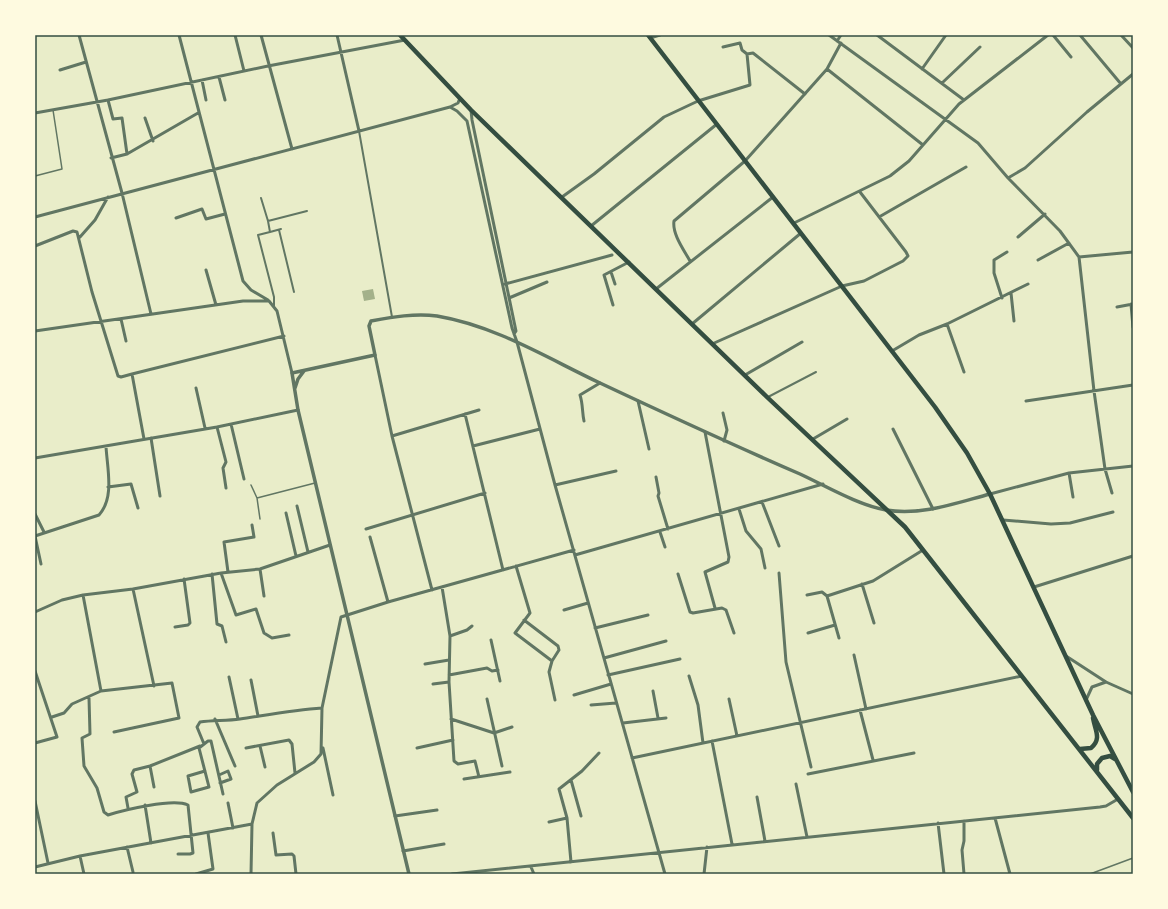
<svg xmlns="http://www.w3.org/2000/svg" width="1168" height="909" font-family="'DejaVu Sans',sans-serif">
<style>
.water{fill:#a3b18a}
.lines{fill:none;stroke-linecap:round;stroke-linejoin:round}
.service{stroke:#617663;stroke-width:1.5}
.pedestrian{stroke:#617663;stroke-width:2}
.minor{stroke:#617663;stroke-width:3}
.tertiary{stroke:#617663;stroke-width:3.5}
.primary{stroke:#344e41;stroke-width:4.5}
.neatline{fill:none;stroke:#344e41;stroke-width:1.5}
</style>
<rect width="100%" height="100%" fill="#e9edc9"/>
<!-- water -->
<path class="water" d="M373 289 375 299 364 301 362 291Z"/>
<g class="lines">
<!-- service -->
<path class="service" d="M35 176 62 169 53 110
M251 485 257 498 260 519
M257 498 315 483
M1090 874 1133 858"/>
<!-- pedestrian -->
<path class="pedestrian" d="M359 131 392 317
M261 198 268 221
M279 230 294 292
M270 232 281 229
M274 306V297L258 235 270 232 268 221 307 211
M768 397 816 372"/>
<!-- minor -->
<path class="minor" d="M79 35 122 193 151 314
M179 35 243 281 251 290 268 300
M235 35 244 71
M261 35 292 149
M337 35 359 131
M829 35 978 143 1008 178 1060 231 1079 257 1094 391 1105 469 1112 493
M877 35 964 100
M1053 35 1071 57
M1080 35 1121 84
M1121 35 1133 48
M650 38 660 35
M837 41 841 35
M747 54 753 53 805 94
M827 69 923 145
M922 69 946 35
M60 70 86 62
M219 77 225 100
M202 80 206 100
M942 83 980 47
M108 100 113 119 122 118 127 154
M450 107 457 111 467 121 512 328 517 342 555 485 665 874
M471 110 472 120 516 331 514 334
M35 113 108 100 268 66 405 40
M145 118 153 141
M111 158 127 154 198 113
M1008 178 1025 168 1087 112 1133 74
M562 197 594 174 664 117 698 101 750 85 747 54 742 50 740 43 723 47
M35 217 450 107 458 103 460 98
M879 217 966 167
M176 218 202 209 206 219 225 214
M794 223 890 176 909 161 959 104 1048 35
M591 226 717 124
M80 237 95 220 108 197
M1018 237 1045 214
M35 246 73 231 77 232 92 292 118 376 121 377 132 374 144 439
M1079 257 1133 252
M1038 260 1069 243
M690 261C684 250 672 234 674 221L745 161 827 69 841 43
M206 270 216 305
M611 272 615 284
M505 284 612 255
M656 289 773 197
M1011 293 1014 321
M509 298 547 282
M1002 298 994 273V260L1007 252
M1131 304 1133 327
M613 305 604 275 629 262
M1117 307 1133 304
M121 319 126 341
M692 324 801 233
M947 324 964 372
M35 331 243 301H269L277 311 292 373
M712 344 842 286 864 281 903 261 908 256 906 252 860 192
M892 351 919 335 947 324 1028 284
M375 355 392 436 432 590
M132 374 284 336
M745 375 802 342
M196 388 205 428
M638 401 649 449
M1026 401 1133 385
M723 413 727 430 724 441
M465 414 503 570
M584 421C582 412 583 404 580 395L600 383
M231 424 244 479
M217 427 226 462 223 468 226 488
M893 429 933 509
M705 432 729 557 728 562 705 572 715 608
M392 436 479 410
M151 438 160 496
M813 439 847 419
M473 446 540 429
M35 458 217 427 298 410
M1069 473 1073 497
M656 477 659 493 658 496 668 529
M555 485 616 471
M108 487 131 484 138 508
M990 494 1069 473 1133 466
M762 502 779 546
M297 506 308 552
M739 509 746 531 761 549 765 568
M286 513 296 556
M35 514 44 532
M1003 520 1051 524 1070 523 1113 512
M366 529 485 493
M660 532 665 547
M35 536 99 515C115 497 107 468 106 446
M35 536 41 564
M370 537 388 602
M575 555 823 484
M516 566 530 613 515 633 552 661 549 672 555 700
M260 569 264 596
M228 572 224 542 254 537 252 525
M221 573 236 615 256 609 264 633 272 638 289 635
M779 573 786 662 811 767
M212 574 217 624 222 626 226 642
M678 574 690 612 693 613 722 608 726 610 734 633
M862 584 874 623
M442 587 450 636 449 682 454 761 458 764 475 761 479 777
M1034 587 1133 556
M133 589 154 686
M83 595 101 691
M807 595 822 592 827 596
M564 610 588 603
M35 612 62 600 83 595 133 589 221 573 260 569 330 545
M524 620 558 646 559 650 552 661
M175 627 188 625 190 623 184 579
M595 628 648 615
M808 633 835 625
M450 636 467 630 472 626
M839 638 827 596 873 581 923 550
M491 640 500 681
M854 655 866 709
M1066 656 1106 682 1133 694
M604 658 666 641
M425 664 449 660
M35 671 57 737 35 743
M449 675 487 668 492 671 498 670
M608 675 680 659
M689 676 698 705 703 743
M229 677 238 719
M251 680 258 716
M433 684 449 682
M653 691 658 718
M574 695 611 684
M89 698 90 734 82 738 84 766 97 788 104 812 108 815C124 810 173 798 188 805L193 853 190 854H178
M487 699 502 766
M729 699 737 736
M1086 700 1092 687 1106 682
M591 705 616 703
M860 710 873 760
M52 717 64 713 72 704 101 691 172 683 179 718 114 732
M215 719 235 766
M451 719 494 733 512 727
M623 723 666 718
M712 741 732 844
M204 744 197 727 200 722C213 720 226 721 240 719 267 715 294 710 322 708
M260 746 265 767
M246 748 289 740 292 744 295 773
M323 748 333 795
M417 748 453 740
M632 758 1022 676
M150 766 154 787
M205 771 188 776 191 792 209 787 199 748 208 741H211L223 794
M808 774 914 753
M219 775 228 771 231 779 220 783
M464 779 510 772
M571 780 581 816
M796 784 807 837
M757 797 765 841
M35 801 48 863
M228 803 233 828
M145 805 151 843
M128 808 126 797 137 792 132 774 134 770 150 766 200 746
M395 816 437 810
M995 818 1010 874
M964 821V841L962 850 964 874
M549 822 567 818
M938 823 944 874
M273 833 276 855 292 854 294 856 296 874
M127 847 133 872
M403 851 444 844
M80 856 84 874
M571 862 567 818 559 789 582 771 599 753
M35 867 80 856 252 824
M531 867 534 874
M196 874 213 869 208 833
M251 874 252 824 257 803 277 785 314 762 321 754 322 708 341 617 388 602 574 550
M452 874 1100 807 1106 806 1118 799
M704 874 707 847"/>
<!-- tertiary -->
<path class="tertiary" d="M295 388 298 379 304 371
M409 874 298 410 292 373 375 355 369 326 371 321C393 317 415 313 437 316 496 326 547 358 600 383 666 414 733 445 800 474 826 486 858 505 886 510 921 516 956 503 990 494"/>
<!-- primary -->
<path class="primary" d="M400 35 471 110 768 398 905 527 1133 818
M648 35 935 407 967 453 990 494 1093 715 1133 792
M1080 749 1091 748C1102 739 1095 730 1093 718
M1097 770V764L1102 758 1110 756 1115 759"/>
</g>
<!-- border -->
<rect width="1168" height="909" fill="none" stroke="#fefae0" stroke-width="72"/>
<rect x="36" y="36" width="1096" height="837" class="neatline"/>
</svg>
